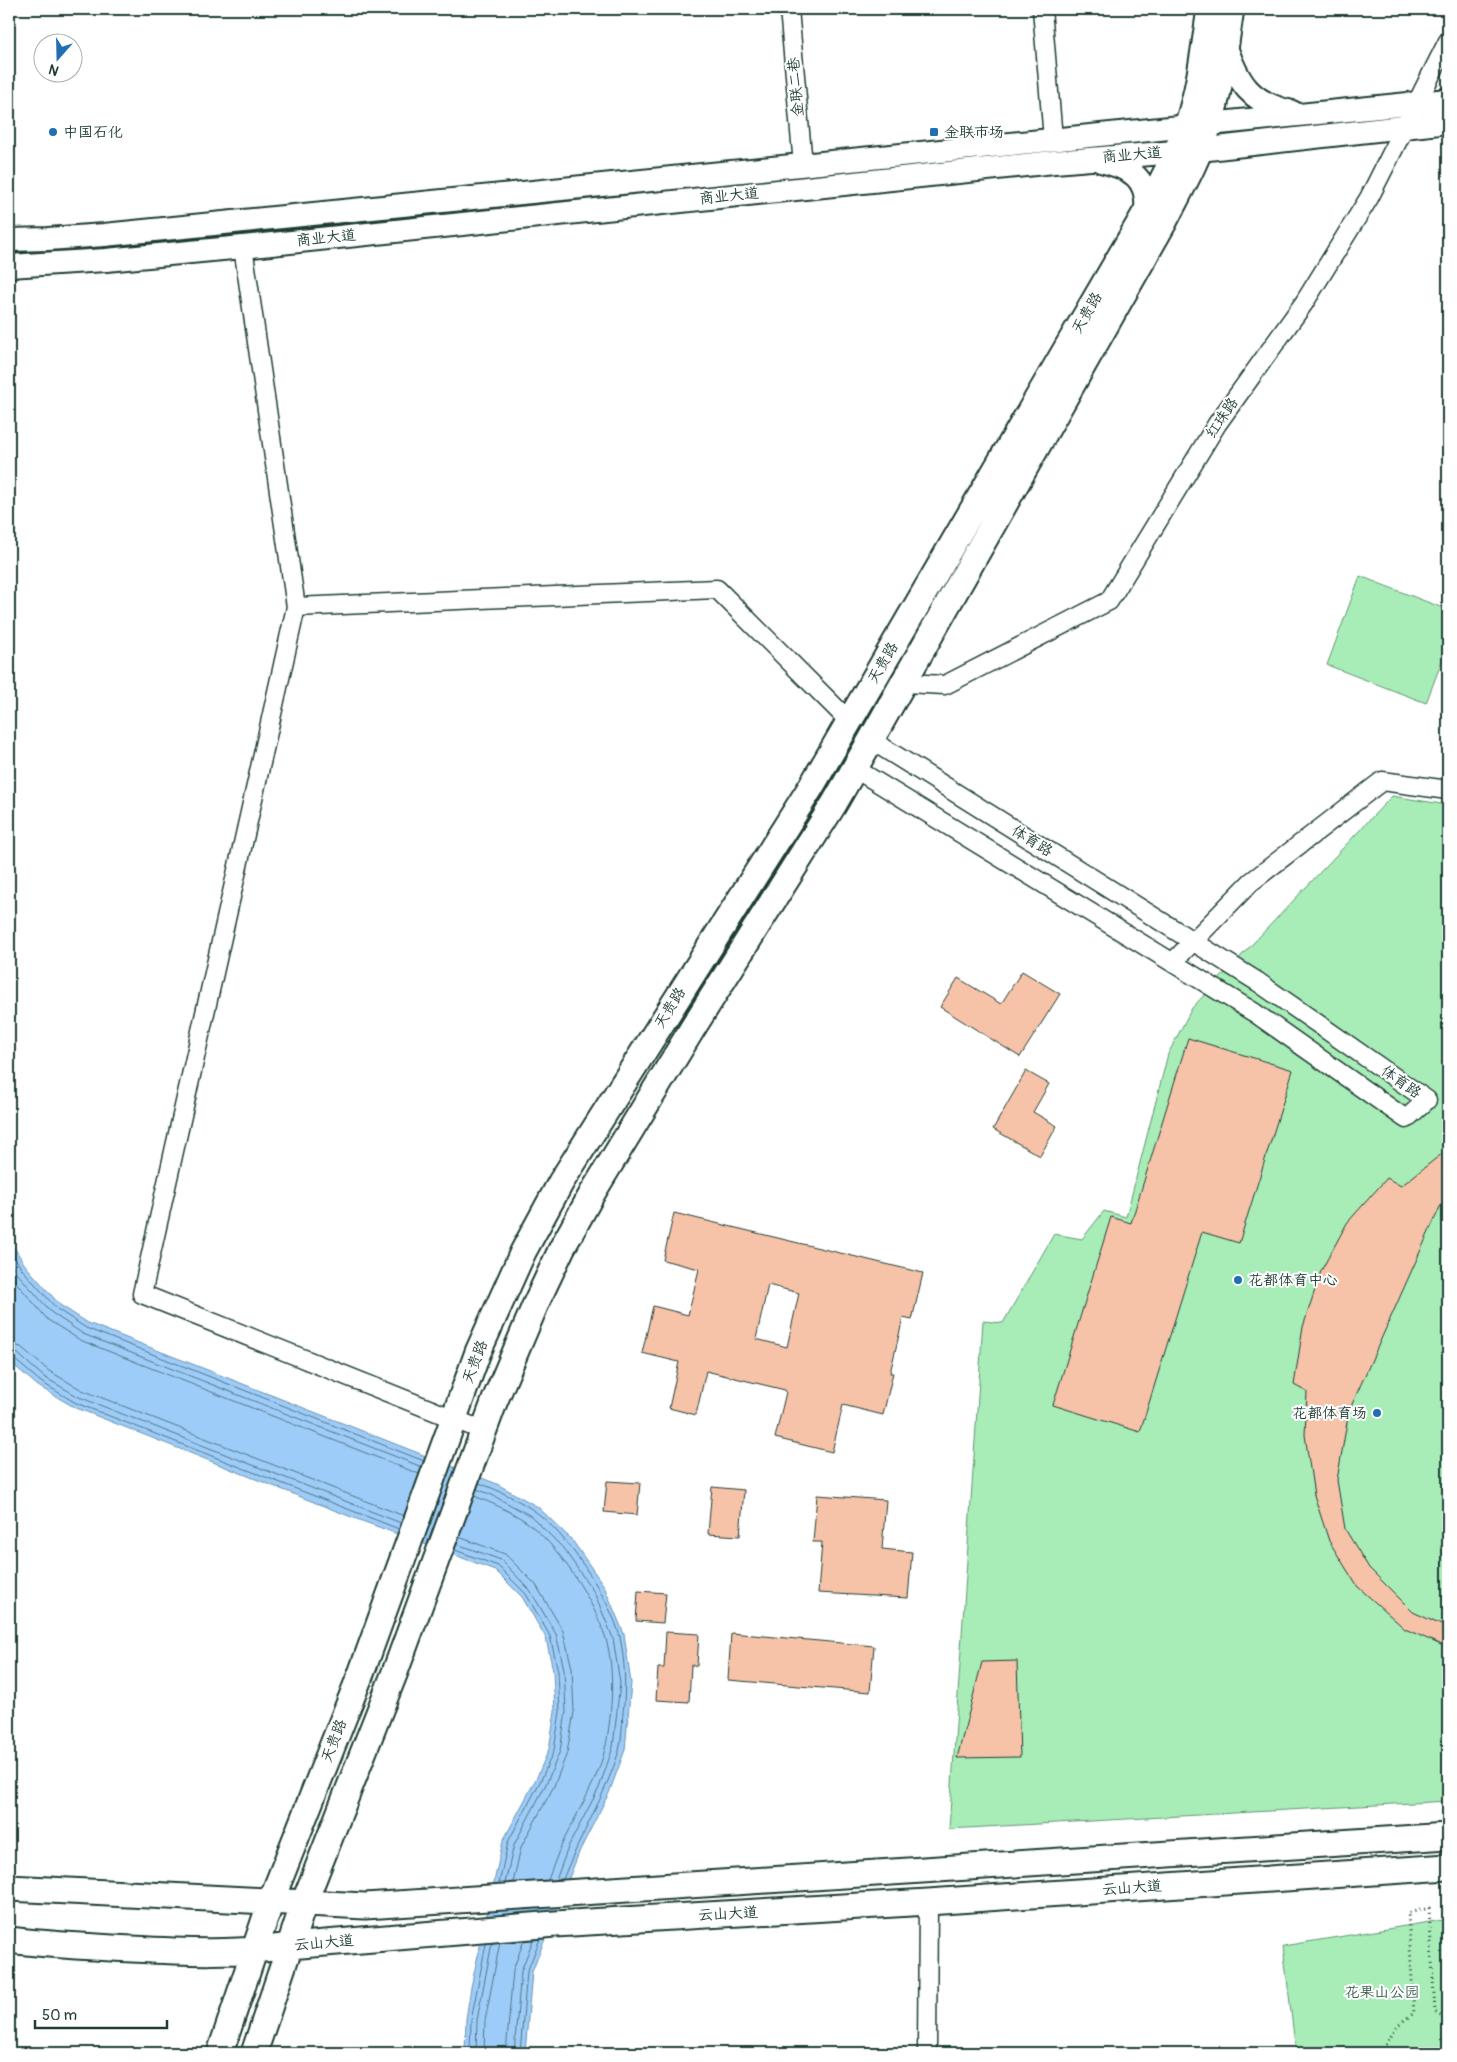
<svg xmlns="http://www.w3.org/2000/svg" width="1457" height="2062" font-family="Pangolin,'LXGW WenKai TC',sans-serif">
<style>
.green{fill:#a8edb8;stroke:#649576}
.water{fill:#9eccf9;stroke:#6b93aa}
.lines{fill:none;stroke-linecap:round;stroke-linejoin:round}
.shore{stroke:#527683;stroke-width:1}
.building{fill:#f7c3a8;stroke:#1f3d34;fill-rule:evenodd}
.minor-casing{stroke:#1f3d34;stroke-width:21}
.tertiary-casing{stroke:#1f3d34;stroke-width:26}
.secondary-casing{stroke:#1f3d34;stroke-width:29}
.path{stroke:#1f3d34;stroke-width:3;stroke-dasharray:1 4;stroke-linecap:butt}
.minor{stroke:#fff;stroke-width:18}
.tertiary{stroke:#fff;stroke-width:22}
.secondary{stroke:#fff;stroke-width:25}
.poi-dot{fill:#1f6fb2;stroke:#fff;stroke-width:2}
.labels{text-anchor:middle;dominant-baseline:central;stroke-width:4;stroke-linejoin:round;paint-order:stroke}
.street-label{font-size:15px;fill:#1f3d34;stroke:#fff}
.poi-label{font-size:15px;fill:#1f3d34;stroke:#fff;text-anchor:start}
.park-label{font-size:15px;fill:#3a604e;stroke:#fff}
</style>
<rect width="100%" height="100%" fill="#fff"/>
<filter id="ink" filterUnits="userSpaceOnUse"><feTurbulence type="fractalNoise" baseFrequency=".02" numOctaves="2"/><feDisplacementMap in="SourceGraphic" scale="10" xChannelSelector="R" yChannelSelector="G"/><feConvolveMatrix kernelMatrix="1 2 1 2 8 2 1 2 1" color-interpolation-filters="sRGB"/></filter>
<g filter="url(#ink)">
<!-- green -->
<path class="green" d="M1360 576 1448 610V645L1426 703 1327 665Z
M1392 796 1448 805V1801L949 1829 983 1321 1003 1323 1054 1234 1082 1239 1104 1211 1126 1217 1168 1054 1192 1008Z
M1448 1919V2053H1296L1283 1946Z"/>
<!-- water -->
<path class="water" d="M9 1239 25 1265 60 1305 88 1323 497 1484 538 1507 572 1540 604 1586 624 1634 631 1683 625 1750 609 1793 580 1850 532 1972 525 2053H465L466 2019 471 1987 503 1841 537 1777 549 1749 555 1712 553 1671 546 1638 522 1597 495 1570 354 1518 74 1407 38 1386 9 1361Z"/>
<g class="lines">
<!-- shore -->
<path class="shore" d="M9 1248 21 1268 57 1309 86 1328 424 1461
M9 1260 16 1272 52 1313 83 1334 422 1467
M9 1274 48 1320 80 1340 419 1474
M9 1344 21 1347 49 1371 82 1390 404 1516
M9 1352 17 1353 44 1377 79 1397 401 1523
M9 1358 14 1359 41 1382 76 1403 399 1529
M479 1483C498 1490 517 1499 533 1510 565 1531 611 1600 620 1637 625 1663 626 1687 623 1713 622 1725 622 1739 619 1751 605 1796 580 1836 563 1879
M477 1489 492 1495 531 1516 563 1548 594 1592 613 1638 620 1683 613 1747 599 1788 569 1845 556 1880
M474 1496C492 1503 510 1511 525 1521 557 1543 595 1602 606 1639 615 1670 612 1713 606 1745 599 1779 578 1810 563 1842 557 1854 553 1867 548 1880
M459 1537 505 1554 536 1585 563 1631 572 1668 574 1712 567 1753 554 1786 521 1847 513 1883
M457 1544 501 1560 530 1590 556 1634 564 1669 566 1712 560 1751 547 1782 514 1845 505 1883
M455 1550 498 1566 526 1594 550 1636 558 1671 560 1712 554 1750 541 1780 508 1842 499 1884
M470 2053 471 2020 486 1944
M476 2053 477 2020 492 1943
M484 2053 485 2021 500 1942
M506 2053 513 1970 524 1940
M514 2053 521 1971 533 1940
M520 2053 527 1972 540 1939"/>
</g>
<!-- building -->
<path class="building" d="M1022 971 1060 994 1020 1057 940 1007 958 978 1001 1004Z
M1188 1038 1293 1070 1239 1243 1202 1232 1140 1432 1053 1405 1111 1217 1131 1223Z
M1026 1071 1049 1084 1033 1112 1057 1126 1040 1156 993 1129Z
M1448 1149V1197L1440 1207 1349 1411 1337 1480 1345 1529 1369 1568 1413 1612 1448 1628V1648L1405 1629 1357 1586 1329 1541 1314 1495 1305 1435 1307 1392 1294 1385 1303 1327 1321 1271 1347 1223 1387 1178 1401 1186Z
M674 1213 923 1273 912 1320 903 1318 890 1373H893L883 1415 843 1405 832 1452 775 1438 786 1392 785 1390 706 1371 696 1415 669 1408 679 1362 642 1353 653 1306 688 1315 699 1269 663 1260ZM768 1285 799 1293 787 1347 756 1339Z
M607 1481 640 1483 637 1515 604 1512Z
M712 1487 744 1490 740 1536 708 1534Z
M817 1495 886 1500 882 1549 912 1552 908 1598 818 1593 822 1542H813Z
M638 1591 666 1593 663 1623 636 1621Z
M666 1632 699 1634 697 1666 691 1665 689 1702 656 1700 658 1668H664Z
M731 1633 874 1646 870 1692 728 1680Z
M1017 1661 1020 1757 957 1758 982 1662Z"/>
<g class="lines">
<defs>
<path id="minor" d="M789 9 803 165
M1042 9 1053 139
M243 247 296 607 142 1294 484 1431
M296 607 717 589 849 721
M905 683 945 685 1109 601 1217 424 1304 303 1369 198 1448 41
M854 768 1255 1013 1406 1119 1427 1100 1258 982 871 740
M1173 962 1251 882 1382 781 1448 790
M927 2053 928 1902"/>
<path id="tertiary" d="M1225 44C1238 83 1250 103 1292 112
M1101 161C1131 168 1149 178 1146 212
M9 240 48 239 104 235 1448 100
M9 266 106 260 243 247 1054 162 1199 150 1448 122"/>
<path id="secondary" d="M9 1888 365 1906 1448 1836
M9 1940C50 1945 91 1947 132 1949 185 1952 237 1954 289 1946L555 1924 928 1902 1448 1867
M220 2053 271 1901 362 1671 478 1352 523 1252 561 1182 811 787 1146 212C1160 184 1176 156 1187 126 1200 88 1204 48 1210 9
M254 2053 304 1903 395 1672 495 1400 537 1301 562 1248 593 1192 694 1026 834 804 871 740 1164 222C1180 191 1198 159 1209 125 1221 88 1225 47 1231 9"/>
</defs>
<!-- minor casing -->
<use href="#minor" class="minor-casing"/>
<!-- tertiary casing -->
<use href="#tertiary" class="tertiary-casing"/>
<!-- secondary casing -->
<use href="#secondary" class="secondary-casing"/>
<!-- path -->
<path class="path" d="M1380 2053 1399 2024 1414 2013 1408 1913 1429 1908 1435 2012 1448 2021"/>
<!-- minor -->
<use href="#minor" class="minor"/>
<!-- tertiary -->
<use href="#tertiary" class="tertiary"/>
<!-- secondary -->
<use href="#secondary" class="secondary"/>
</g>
</g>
<!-- markers -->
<g class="poi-dot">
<circle cx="53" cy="132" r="5"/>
<rect x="929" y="127" width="10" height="10" rx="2.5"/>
<circle cx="1238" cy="1280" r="5"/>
<circle cx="1377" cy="1413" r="5"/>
</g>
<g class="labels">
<!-- street labels -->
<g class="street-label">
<text transform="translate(796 87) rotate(-95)">金联二巷</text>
<text transform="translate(1132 155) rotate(-5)">商业大道</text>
<text transform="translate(729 196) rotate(-6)">商业大道</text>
<text transform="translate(326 238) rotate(-6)">商业大道</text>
<text transform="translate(1087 313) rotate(-60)">天贵路</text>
<text transform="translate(1222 418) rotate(-56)">红珠路</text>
<text transform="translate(883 663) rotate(-60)">天贵路</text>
<text transform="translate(1032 841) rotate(32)">体育路</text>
<text transform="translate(670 1008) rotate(-58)">天贵路</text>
<text transform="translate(1401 1082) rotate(35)">体育路</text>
<text transform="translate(475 1362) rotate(-69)">天贵路</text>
<text transform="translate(334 1741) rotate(-69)">天贵路</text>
<text transform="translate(1132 1888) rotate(-4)">云山大道</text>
<text transform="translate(728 1914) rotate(-3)">云山大道</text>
<text transform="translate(324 1943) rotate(-5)">云山大道</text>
</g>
<!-- poi labels -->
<g class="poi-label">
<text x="63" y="132">中国石化</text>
<text x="944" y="132">金联市场</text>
<text x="1248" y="1280">花都体育中心</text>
<text x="1367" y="1413" text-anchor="end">花都体育场</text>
</g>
<!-- park labels -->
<g class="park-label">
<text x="1382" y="1992">花果山公园</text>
</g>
</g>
<!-- margin -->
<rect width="1457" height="2062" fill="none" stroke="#fff" stroke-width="30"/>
<rect x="15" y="15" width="1427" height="2032" fill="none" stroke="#1f3d34" stroke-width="2" filter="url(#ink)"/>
<!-- north arrow -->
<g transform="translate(58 58) rotate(200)"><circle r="24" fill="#ffffff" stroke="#a5b1ae"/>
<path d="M0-4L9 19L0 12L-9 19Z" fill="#1f6fb2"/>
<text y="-8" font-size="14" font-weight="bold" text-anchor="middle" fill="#1f3d34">N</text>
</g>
<!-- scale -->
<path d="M35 2020v8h132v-8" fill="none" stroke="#1f3d34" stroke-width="2.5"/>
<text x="42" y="2020" font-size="15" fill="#1f3d34" stroke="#ffffff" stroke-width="4" paint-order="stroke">50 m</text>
</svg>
